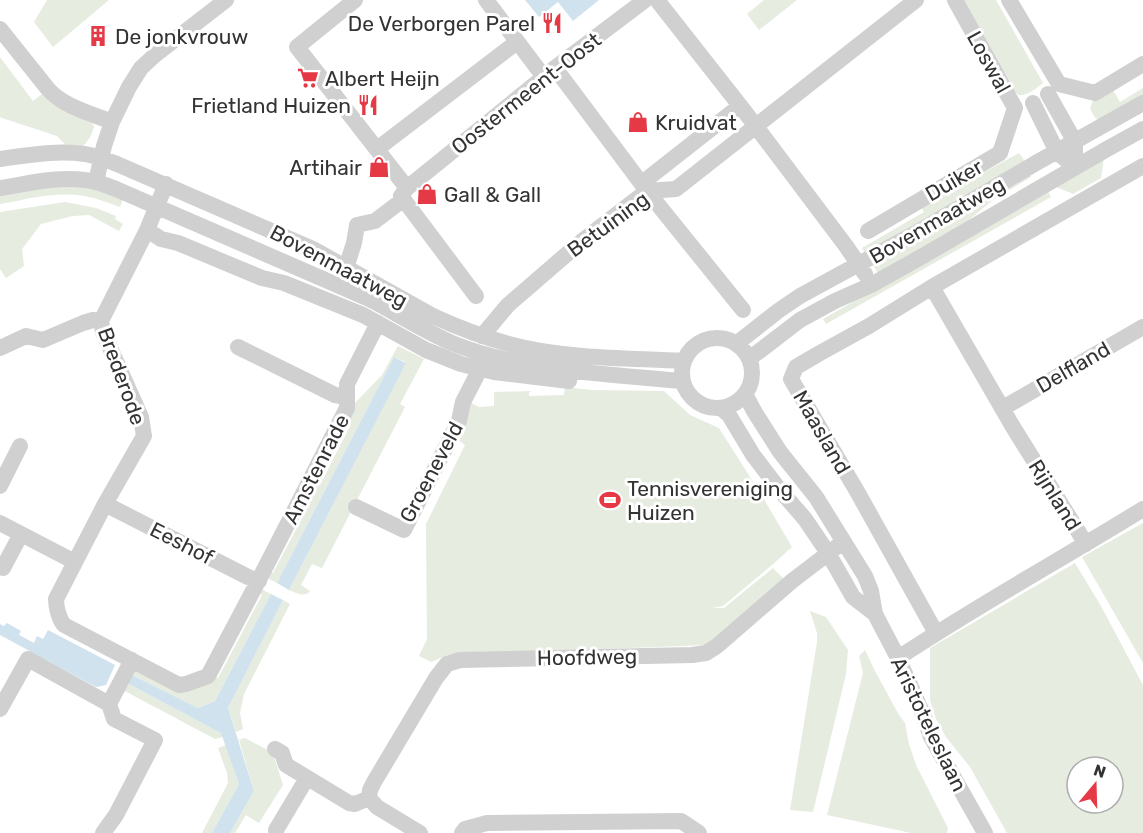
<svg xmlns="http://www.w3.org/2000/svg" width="1143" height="833" font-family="Rubik,sans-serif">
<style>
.green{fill:#e6ecdf;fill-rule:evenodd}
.water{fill:#cfe2ee}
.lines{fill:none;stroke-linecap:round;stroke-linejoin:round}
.minor{stroke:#d0d0d0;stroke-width:16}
.labels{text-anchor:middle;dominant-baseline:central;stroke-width:6;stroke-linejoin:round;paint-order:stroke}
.poi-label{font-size:21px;fill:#333;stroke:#fff;text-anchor:start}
.street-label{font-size:21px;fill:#333;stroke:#fff}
</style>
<rect width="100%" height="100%" fill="#fff"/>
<!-- green -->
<path class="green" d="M47 0H109L53 47 34 22Z
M764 0H797L759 30 747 14Z
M960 0H996L1043 83C1038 87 1027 96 1020 95 1017 95 1014 91 1012 88Z
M0 57 33 101 42 94 89 119 94 126C92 136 88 141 81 148L68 147 57 136 2 118 0 117Z
M1143 88V96L1101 120 1096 119 1090 109 1093 100 1113 90 1120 102Z
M1019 153 1026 163 866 255 862 248 924 212 921 207Z
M1104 158 1101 178 1073 194 1054 186Z
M1029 173 1031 177 993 200 964 224 878 273 873 265Z
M53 185 88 187 123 199 120 207C109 203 96 198 84 196 55 191 29 199 0 204V194Z
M1048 191 1051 197 826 324 823 319Z
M65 202 96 208 116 216 115 219 123 224 119 231 89 215 73 216 41 224 22 249 24 266 6 278 0 269V212Z
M398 346 424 359 400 404 405 407 322 568 312 564 301 585 310 591C304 598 297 593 289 590L406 362 394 357 277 583 267 578 269 571 273 573 310 503 305 500 314 483 320 485 350 426 344 423 355 403 382 375Z
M565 387 592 390 664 391 690 415 719 428 762 496 792 547 772 565 723 606 712 608H724L773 568 785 580 706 645 448 655 431 662 419 656 427 639 426 524 465 445 457 439 469 402 479 407 494 406V392L532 391 529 392V396L564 395Z
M1143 523V663L1082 557Z
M1075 563 1101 606 1143 685V833H1007L970 767 946 737 936 719 930 700V648ZM1077 767H1113V803H1077Z
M259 588 271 594 215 701 198 708 130 674 140 670 181 690 214 676 218 678 262 595 257 592Z
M283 600 290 604 244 694 240 713 243 729 236 732 228 708Z
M810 611 826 617 848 650 846 674 813 812 790 810 817 642V633Z
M865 650 875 671 899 715 905 723 909 744 916 765 948 828 947 833H911L827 815 863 673 859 656Z
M125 682 221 733 223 737 215 739 121 689Z
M245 738 273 753 283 785 259 823 246 815 235 833H230L254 791 239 740Z
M226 745 239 784 212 833H202L228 783 227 773 218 748Z"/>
<!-- water -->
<path class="water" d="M525 0H599L573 21 558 2 539 17Z
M394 357 406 363 289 590 277 583Z
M271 594 283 600 228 708 254 791 230 833H212L239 784 221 733 125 682 130 674 198 708 215 701Z
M7 623 21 631 19 635 34 643 37 636 43 639 48 630 115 665 106 685 96 687 0 635V624L4 626Z"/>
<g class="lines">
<!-- minor -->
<path class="minor" d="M355 0 297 47 407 188
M486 0 544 77
M657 0 745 112 846 246 865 274
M955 0 1015 108
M1009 0 1059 84
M0 29 48 89C64 107 90 113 112 122
M555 68 647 191 743 310
M1059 84 1095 93 1143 64
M1048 94 1075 142V152
M1033 103 1057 152 1065 159
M377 149 517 42
M0 159C28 155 57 150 85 154 96 156 107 160 117 164L313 249 433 316C461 329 491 340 521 347 574 359 630 358 683 361
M96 182 104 146 112 122 129 87 141 68 155 55 226 0
M642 183 740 106
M166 184 147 230 101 321 103 332 141 417 144 436 105 504 56 599C56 607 59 619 64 625L179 685 186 684 208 676 265 568 347 408V384L378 323
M0 188C27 184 57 176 85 180 96 181 106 185 116 189L337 285C348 290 360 295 371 300 398 314 424 331 452 343 520 371 609 374 682 381
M147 230 161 239 178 243 262 278 284 283 363 315 426 350 461 364 494 372 569 381
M868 231 1000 153 1015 108
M346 268 354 243 357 225 375 221 396 205
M932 287 1013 427 1086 544
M476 296 401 196 407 188 555 68 645 0
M482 336 508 305 582 241 647 191 676 189 916 0
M682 373a35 35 0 1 1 70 0a35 35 0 1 1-70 0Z
M736 344 778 311 800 296 923 229 1036 163 1143 103
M238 347 335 395 347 397
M0 348 26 336 43 340 83 323 93 320 101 321
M749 359 800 320 835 301 871 285 921 257 1107 149 1143 129
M745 394 754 411 780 452 816 497 865 576 871 591 875 614 898 658 923 714 931 737 985 833
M721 408 729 415 753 455 779 489 805 519 828 553 853 597 875 614
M1003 408 1143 327
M0 486 20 446
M105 504 248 577 259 581
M356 507 404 530 459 421 463 402 480 369
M0 523 75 562
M0 567 3 568 21 534
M936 633 858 493 791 379 796 367 820 353 869 326 932 287 1143 166
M898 658C978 605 1062 559 1143 509
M109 704 132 660
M0 709 28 659 109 704 114 719 155 740 116 815 103 833
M275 749 282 753 286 765 349 803 355 804 369 798
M276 830 307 778
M420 833 377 807 369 798 370 790 374 782 436 678 447 664 460 660 692 655 706 653 717 646 792 581 843 542
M462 833 465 829 487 823 681 821 699 833"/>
</g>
<!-- icons -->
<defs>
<symbol id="restaurant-bare" viewBox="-9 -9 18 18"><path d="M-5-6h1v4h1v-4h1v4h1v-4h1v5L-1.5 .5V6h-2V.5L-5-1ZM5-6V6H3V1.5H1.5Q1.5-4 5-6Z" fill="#e63946" stroke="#fff" stroke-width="2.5" paint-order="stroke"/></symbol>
<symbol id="building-bare" viewBox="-9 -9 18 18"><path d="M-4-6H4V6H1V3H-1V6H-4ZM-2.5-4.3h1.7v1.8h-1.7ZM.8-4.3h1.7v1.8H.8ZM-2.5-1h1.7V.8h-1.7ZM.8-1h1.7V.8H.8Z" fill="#e63946" stroke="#fff" stroke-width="2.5" paint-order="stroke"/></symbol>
<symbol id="supermarket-bare" viewBox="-9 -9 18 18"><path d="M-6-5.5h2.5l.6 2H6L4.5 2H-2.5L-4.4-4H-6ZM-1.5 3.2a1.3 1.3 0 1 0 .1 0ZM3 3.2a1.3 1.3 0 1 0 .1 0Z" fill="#e63946" stroke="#fff" stroke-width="2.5" paint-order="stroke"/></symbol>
<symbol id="shop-bare" viewBox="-9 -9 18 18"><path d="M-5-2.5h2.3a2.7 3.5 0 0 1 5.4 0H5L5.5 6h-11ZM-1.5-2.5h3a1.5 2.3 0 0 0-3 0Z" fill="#e63946" stroke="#fff" stroke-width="2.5" paint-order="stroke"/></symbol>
<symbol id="stadium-bare" viewBox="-9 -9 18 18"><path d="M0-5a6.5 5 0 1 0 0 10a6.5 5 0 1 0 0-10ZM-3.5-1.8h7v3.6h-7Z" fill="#e63946" stroke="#fff" stroke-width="2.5" paint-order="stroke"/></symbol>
</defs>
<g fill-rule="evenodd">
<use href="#restaurant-bare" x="537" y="8" width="30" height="30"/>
<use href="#building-bare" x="83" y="21" width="30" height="30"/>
<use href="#supermarket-bare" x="293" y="63" width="30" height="30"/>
<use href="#restaurant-bare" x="353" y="90" width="30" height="30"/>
<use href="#shop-bare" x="623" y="107" width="30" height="30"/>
<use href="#shop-bare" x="364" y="152" width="30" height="30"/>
<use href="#shop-bare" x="412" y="179" width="30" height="30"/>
<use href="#stadium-bare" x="595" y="485" width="30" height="30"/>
</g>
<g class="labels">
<!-- poi labels -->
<g class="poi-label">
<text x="535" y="23" text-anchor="end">De Verborgen Parel</text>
<text x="115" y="36">De jonkvrouw</text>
<text x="325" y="78">Albert Heijn</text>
<text x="351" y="105" text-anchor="end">Frietland Huizen</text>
<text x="655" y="122">Kruidvat</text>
<text x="362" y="167" text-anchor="end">Artihair</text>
<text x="444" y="194">Gall &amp; Gall</text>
<text x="627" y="488">Tennisvereniging<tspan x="627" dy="24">Huizen</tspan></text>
</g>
<!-- street labels -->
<g class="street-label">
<text transform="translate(989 62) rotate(61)">Loswal</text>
<text transform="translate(526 93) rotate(-38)">Oostermeent-Oost</text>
<text transform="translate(954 180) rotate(-30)">Duiker</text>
<text transform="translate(937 220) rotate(-30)">Bovenmaatweg</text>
<text transform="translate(608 224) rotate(-36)">Betuining</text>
<text transform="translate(339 266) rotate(28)">Bovenmaatweg</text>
<text transform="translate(1073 367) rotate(-30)">Delfland</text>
<text transform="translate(122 376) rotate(70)">Brederode</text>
<text transform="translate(822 432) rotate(60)">Maasland</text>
<text transform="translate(316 469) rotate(-63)">Amstenrade</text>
<text transform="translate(431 472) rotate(-62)">Groeneveld</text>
<text transform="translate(1055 495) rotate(58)">Rijnland</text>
<text transform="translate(182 543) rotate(27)">Eeshof</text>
<text transform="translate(587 657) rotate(-1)">Hoofdweg</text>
<text transform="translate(929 724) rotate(64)">Aristoteleslaan</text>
</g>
</g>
<!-- north arrow -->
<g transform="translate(1095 785) rotate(19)"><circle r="28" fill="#ffffff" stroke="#adadad" stroke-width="1.5"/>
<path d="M0-4.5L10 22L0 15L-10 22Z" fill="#e63946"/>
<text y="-9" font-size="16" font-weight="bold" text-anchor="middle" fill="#333333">N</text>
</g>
</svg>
